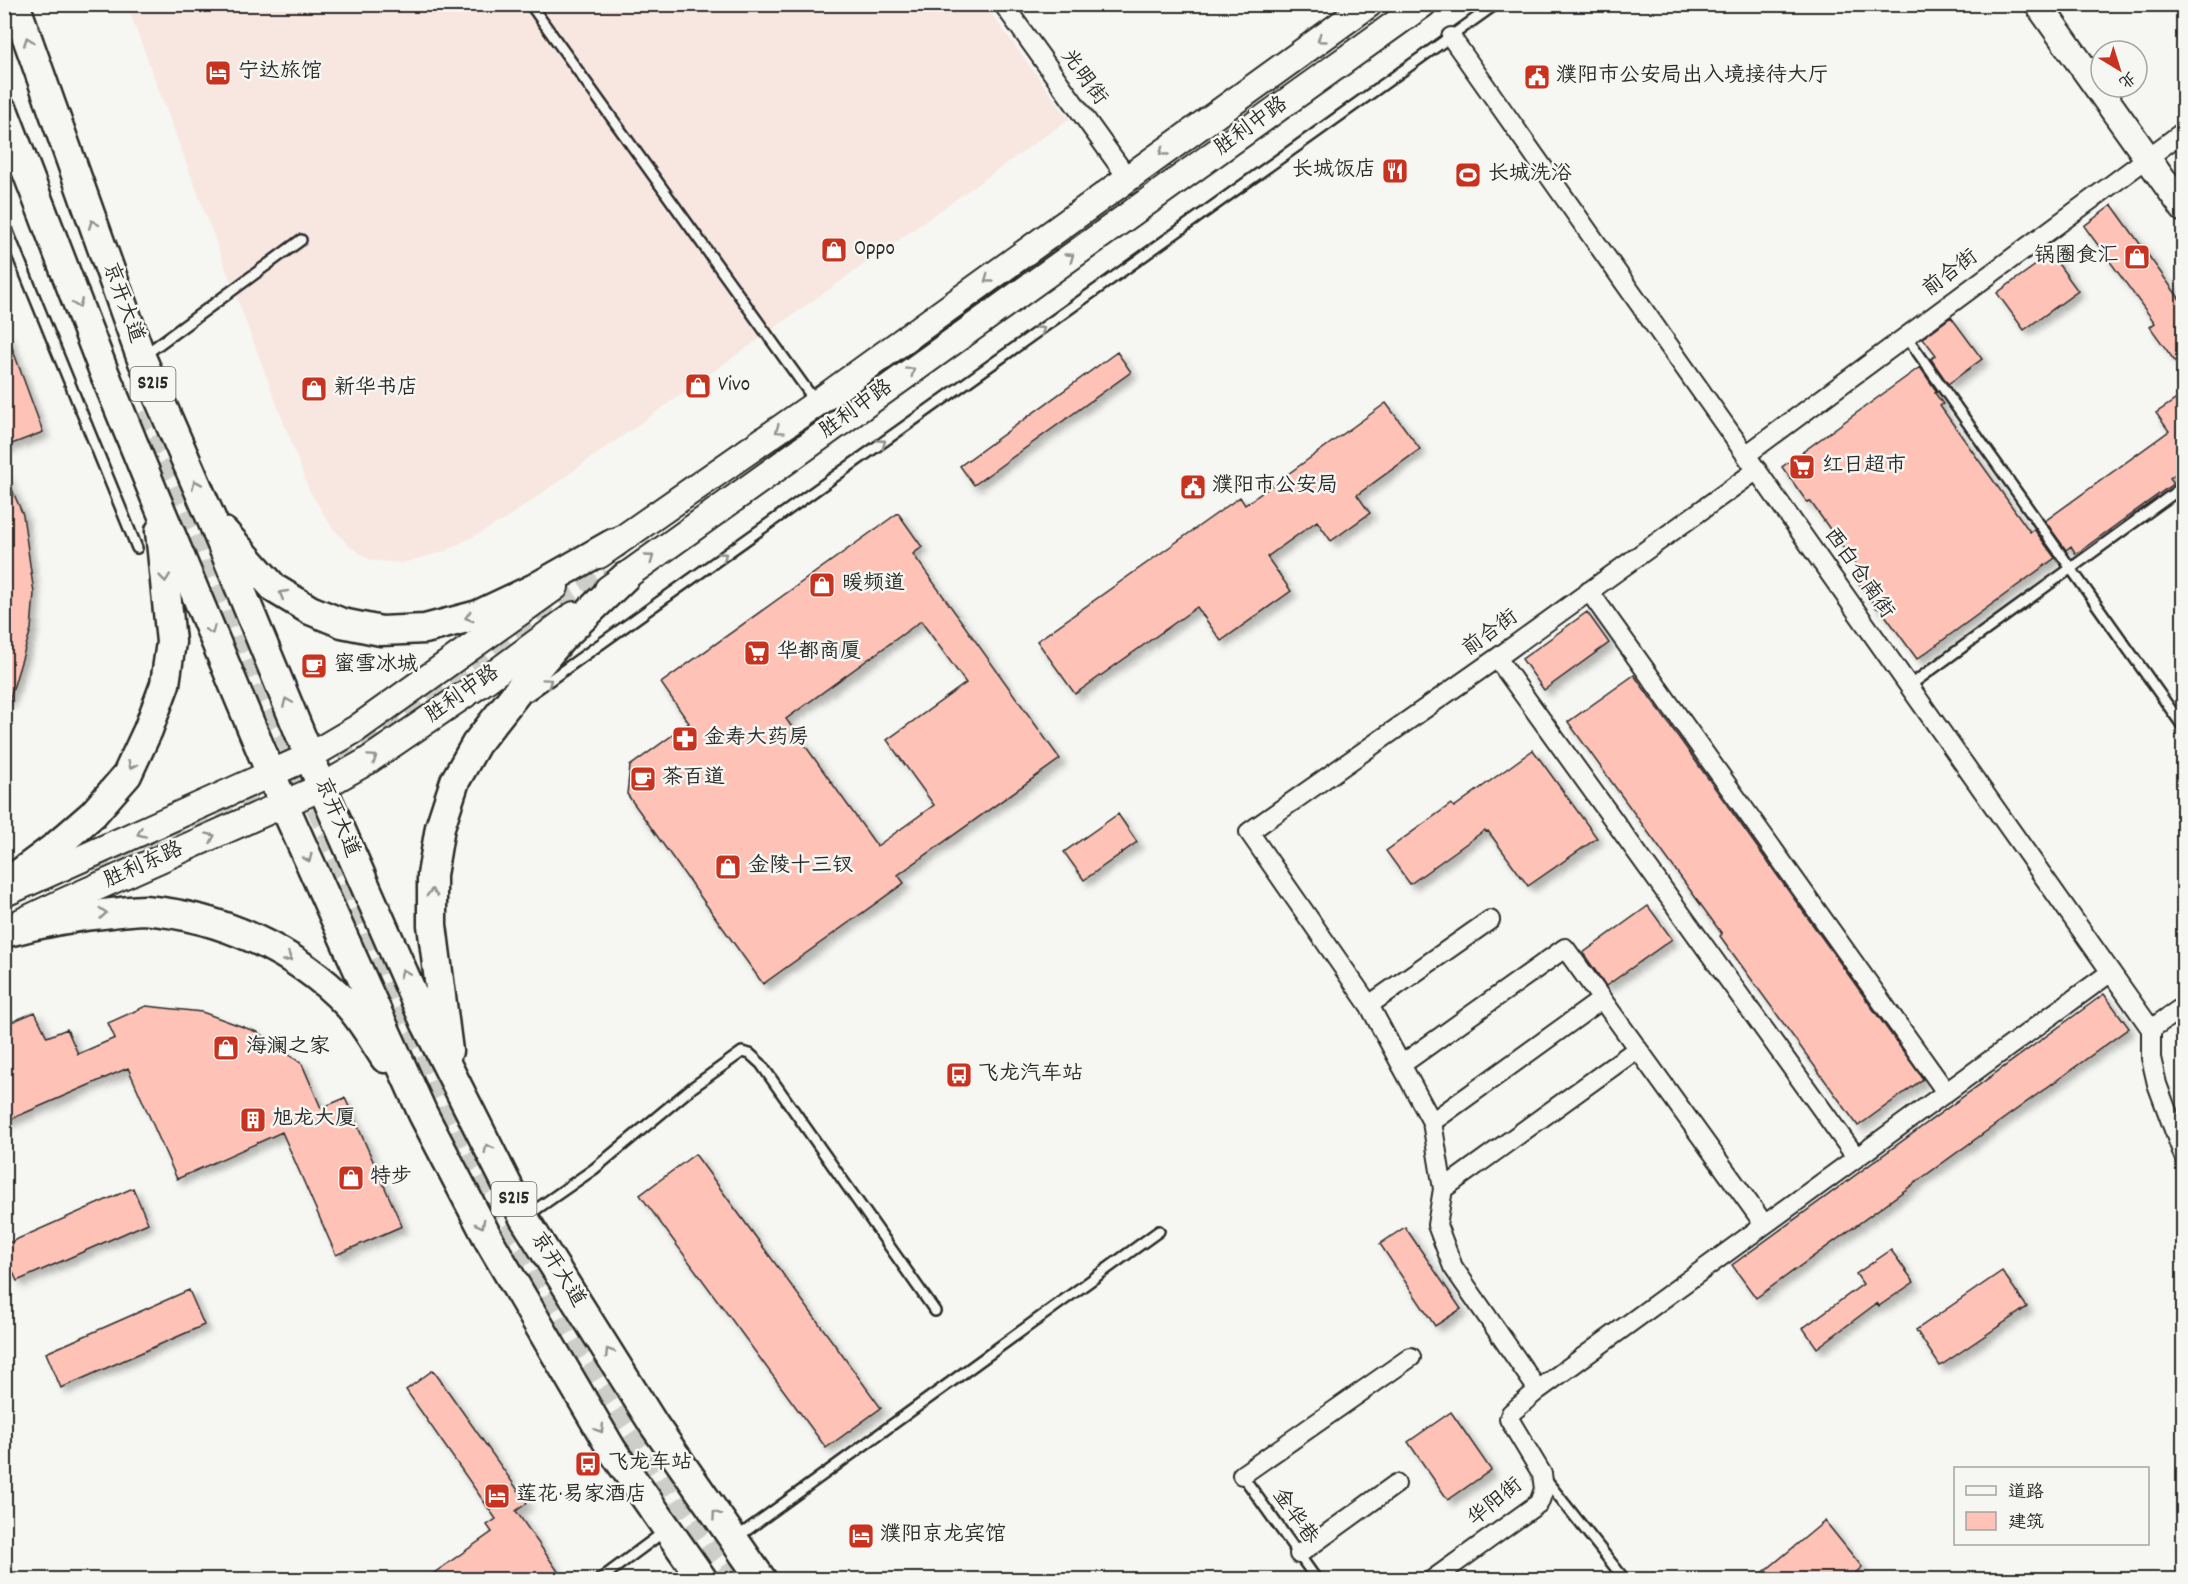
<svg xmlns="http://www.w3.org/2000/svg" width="2188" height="1584" font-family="Dekko,'LXGW WenKai TC',sans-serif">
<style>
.built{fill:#f8e7e0}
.building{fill:#fec3b6;stroke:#2b2b2b;stroke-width:1.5;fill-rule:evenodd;filter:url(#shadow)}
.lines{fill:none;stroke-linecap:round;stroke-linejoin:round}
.street-tunnel{stroke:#cdcdca;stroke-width:18;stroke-dasharray:18 9;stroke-linecap:butt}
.lane-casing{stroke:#2b2b2b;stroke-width:14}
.street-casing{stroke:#2b2b2b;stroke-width:22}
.secondary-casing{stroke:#2b2b2b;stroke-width:30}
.primary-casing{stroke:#2b2b2b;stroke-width:33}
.lane{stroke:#f6f6f2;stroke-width:9}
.street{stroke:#f6f6f2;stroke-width:18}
.secondary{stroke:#f6f6f2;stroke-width:26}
.primary{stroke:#f6f6f2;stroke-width:28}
.oneway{stroke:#90908e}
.labels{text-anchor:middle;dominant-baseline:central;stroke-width:5;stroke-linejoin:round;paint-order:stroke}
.shield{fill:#f6f6f2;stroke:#686867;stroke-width:1.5}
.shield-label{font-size:20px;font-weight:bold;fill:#2b2b2b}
.poi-label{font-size:21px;fill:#2b2b2b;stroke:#f6f6f2;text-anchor:start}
.street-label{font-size:21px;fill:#2b2b2b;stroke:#f6f6f2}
</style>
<defs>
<filter id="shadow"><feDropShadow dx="5.5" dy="5.5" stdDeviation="3" flood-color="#0004"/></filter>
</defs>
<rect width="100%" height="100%" fill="#f6f6f2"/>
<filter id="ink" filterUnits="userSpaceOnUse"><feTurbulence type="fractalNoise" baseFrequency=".0167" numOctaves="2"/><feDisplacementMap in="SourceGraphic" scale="12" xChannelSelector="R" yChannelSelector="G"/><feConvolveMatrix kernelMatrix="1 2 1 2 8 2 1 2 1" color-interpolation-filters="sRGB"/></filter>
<g filter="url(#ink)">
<!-- built -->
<path class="built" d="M127 5H985L1069 119 504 520 446 551 402 563 370 560 348 545 331 526 309 490Z"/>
<!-- building -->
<path class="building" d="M2112 205 2184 305V374L2150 327 2155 323 2084 226Z
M2051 254 2078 291 2024 330 1997 293Z
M1951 317 1982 359 1948 384 1931 359 1936 355 1923 338Z
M4 334H7L43 432 4 447Z
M1117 352 1131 372 974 485 960 466Z
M1920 367 1937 392 1935 393 1943 404 1940 406 2030 532 2034 529 2055 558 1917 659 1879 607 1877 608 1853 575 1859 570 1810 501 1807 502 1782 467Z
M2184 394V468L2170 478 2174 483 2076 554 2071 546 2066 550 2045 521 2169 431 2156 413Z
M1386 403 1420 449 1357 495 1370 513 1331 541 1317 521 1267 557 1291 591 1221 641 1197 607 1075 694 1037 641 1240 497 1245 505Z
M4 471 23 515 34 593 31 629 9 702 4 701Z
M898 513 922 547 913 554 1060 759 898 875 904 883 763 984 627 794 630 766 689 723 661 683ZM921 621 966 683 887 740 934 805 877 846 786 719Z
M1587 612 1609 643 1544 690 1522 659Z
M1634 675 1923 1079 1858 1126 1720 936 1722 934 1568 722Z
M1533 750 1597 838 1528 886 1488 831 1486 832 1485 830 1410 884 1386 851 1451 804 1454 807Z
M1118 814 1137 842 1084 880 1064 852Z
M1648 906 1672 939 1606 986 1583 953Z
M2104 994 2129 1028 1756 1298 1732 1265Z
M146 1006 202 1012 257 1032 302 1064 321 1108 345 1098 402 1226 336 1255 282 1132 177 1179 128 1068 4 1122V1025L35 1012 47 1037 67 1029 78 1054 115 1038 108 1023Z
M695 1154 881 1408 826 1448 640 1195Z
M133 1188 148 1223 17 1281 4 1252V1245Z
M1405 1227 1461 1309 1435 1326 1380 1244Z
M1891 1250 1914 1282 1879 1306 1877 1303 1817 1348 1803 1328 1863 1284 1856 1274Z
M2002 1271 2027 1307 1940 1366 1916 1330Z
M189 1290 204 1325 61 1388 46 1353Z
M433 1370 527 1503 516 1511 564 1580H424L492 1532 487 1525 496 1519 406 1390Z
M1451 1412 1491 1470 1448 1500 1408 1442Z
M1825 1521 1862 1567 1847 1580H1754Z"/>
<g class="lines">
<!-- street-tunnel -->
<path class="street-tunnel" d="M137 414 302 777 420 1055 503 1224 604 1393 711 1551 733 1580
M92 868 302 777 358 746 606 571"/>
<defs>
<path id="lane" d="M530 4 815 401
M4 173 21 167
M4 222 137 548
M1906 336 2184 728
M143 356 301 240
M1909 686 2184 486
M529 695 1496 4
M528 1215 594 1169 693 1087 742 1052 750 1054 761 1064 935 1311
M1242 1475 1317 1580
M1546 1480 1625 1580
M736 1538 1159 1231
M599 1580 665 1531"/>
<path id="street" d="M1003 4 1127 177
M1451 37 2151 1029V1058L2157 1084 2184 1157
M1746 455 2184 131
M1757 470 1497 658 1249 832 1369 1005 1432 1122 1443 1189 1437 1225 1453 1267 1538 1390 2111 972
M1589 591 1946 1092
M1497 658 1856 1157
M1369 1005 1490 920
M2151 1029 2184 1006
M1401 1065 1565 948 1764 1224
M1432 1122 1601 1000
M1443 1189 1637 1049
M1242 1475 1411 1357
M1299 1554 1396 1484
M1432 1580 1539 1503 1544 1489 1542 1474 1509 1419 1511 1413 1538 1390"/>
<path id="secondary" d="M2038 4 2184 209
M599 555 817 403 1369 4
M608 589 1423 4
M5 893 310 756 356 729 555 587
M21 922 61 903 322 787 366 762 486 680 574 615"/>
<path id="primary" d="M15 4 141 357 211 518 322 787 425 1022 524 1218 654 1425 762 1580
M4 112 104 372 156 499 284 805 423 1114 490 1242 612 1450 703 1580
M224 532 275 589 310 610 342 623 381 631 425 629 478 615 533 589 614 543
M4 885 55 847 93 814 127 775 148 730 165 684 171 642 160 531
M4 933C40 923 75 916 112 913 123 912 134 910 144 910 220 916 296 950 348 1005 362 1020 373 1040 385 1058
M448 1051 432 925V875L440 827 455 781 476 744 529 677 561 639 625 577"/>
</defs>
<!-- lane casing -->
<use href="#lane" class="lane-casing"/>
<!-- street casing -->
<use href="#street" class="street-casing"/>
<!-- secondary casing -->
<use href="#secondary" class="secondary-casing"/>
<!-- primary casing -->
<use href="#primary" class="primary-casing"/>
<!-- lane -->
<use href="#lane" class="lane"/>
<!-- street -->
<use href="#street" class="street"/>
<!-- secondary -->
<use href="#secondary" class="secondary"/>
<!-- primary -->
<use href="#primary" class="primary"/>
</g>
<!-- one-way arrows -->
<defs><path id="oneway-chevron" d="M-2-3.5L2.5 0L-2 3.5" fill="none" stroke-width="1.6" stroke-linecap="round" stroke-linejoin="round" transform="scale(1.5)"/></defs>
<g class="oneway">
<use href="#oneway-chevron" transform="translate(1321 39) rotate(144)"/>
<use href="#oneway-chevron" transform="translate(28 41) rotate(-110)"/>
<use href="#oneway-chevron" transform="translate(1163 152) rotate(144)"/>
<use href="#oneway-chevron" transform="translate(93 224) rotate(-110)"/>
<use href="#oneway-chevron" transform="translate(1070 257) rotate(-36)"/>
<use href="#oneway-chevron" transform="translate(988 279) rotate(144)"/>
<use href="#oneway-chevron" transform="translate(78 304) rotate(69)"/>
<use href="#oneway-chevron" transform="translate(1041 330) rotate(-36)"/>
<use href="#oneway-chevron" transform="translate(911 371) rotate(-36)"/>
<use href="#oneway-chevron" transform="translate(779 430) rotate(145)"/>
<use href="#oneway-chevron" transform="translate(882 443) rotate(-36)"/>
<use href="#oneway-chevron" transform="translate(196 484) rotate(-114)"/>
<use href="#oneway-chevron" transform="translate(723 556) rotate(-36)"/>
<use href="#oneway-chevron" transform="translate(650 558) rotate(-36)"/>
<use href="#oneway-chevron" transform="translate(165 578) rotate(84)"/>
<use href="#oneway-chevron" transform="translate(283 594) rotate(-149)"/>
<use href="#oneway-chevron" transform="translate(469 617) rotate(164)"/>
<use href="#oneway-chevron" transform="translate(211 630) rotate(67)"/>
<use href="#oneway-chevron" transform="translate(548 682) rotate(-35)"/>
<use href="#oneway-chevron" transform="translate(287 702) rotate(-113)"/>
<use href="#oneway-chevron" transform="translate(373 758) rotate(-34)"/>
<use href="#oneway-chevron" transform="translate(132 765) rotate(115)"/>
<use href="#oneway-chevron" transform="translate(141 833) rotate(156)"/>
<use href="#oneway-chevron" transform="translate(211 837) rotate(-24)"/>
<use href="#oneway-chevron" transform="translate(308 858) rotate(66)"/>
<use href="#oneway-chevron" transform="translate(432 893) rotate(-90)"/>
<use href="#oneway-chevron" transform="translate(103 913) rotate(-5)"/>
<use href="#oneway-chevron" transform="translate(288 958) rotate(33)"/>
<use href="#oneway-chevron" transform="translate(404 973) rotate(-113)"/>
<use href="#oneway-chevron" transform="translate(488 1148) rotate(-117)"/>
<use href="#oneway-chevron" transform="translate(481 1224) rotate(62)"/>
<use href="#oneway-chevron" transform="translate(609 1352) rotate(-122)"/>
<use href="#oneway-chevron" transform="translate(600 1429) rotate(59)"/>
<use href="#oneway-chevron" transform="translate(716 1515) rotate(-125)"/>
</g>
</g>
<!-- icons -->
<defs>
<symbol id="hotel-square" viewBox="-11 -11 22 22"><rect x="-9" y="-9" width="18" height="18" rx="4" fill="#c8321e" stroke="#f6f6f2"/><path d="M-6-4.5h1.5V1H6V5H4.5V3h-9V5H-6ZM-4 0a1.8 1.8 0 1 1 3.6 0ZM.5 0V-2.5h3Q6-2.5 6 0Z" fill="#fff"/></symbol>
<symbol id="civic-square" viewBox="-11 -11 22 22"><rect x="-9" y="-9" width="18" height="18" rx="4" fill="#c8321e" stroke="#f6f6f2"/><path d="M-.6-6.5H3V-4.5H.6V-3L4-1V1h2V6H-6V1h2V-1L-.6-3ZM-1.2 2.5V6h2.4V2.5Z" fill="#fff"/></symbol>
<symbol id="restaurant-square" viewBox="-11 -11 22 22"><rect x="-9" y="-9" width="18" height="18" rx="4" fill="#c8321e" stroke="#f6f6f2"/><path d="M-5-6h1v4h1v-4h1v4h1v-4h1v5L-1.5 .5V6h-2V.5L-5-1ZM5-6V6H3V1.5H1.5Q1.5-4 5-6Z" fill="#fff"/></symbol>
<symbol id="stadium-square" viewBox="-11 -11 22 22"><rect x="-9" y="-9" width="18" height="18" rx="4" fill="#c8321e" stroke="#f6f6f2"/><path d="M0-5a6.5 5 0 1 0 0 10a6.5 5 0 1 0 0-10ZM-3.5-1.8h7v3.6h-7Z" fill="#fff"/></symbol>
<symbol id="shop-square" viewBox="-11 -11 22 22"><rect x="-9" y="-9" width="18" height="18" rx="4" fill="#c8321e" stroke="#f6f6f2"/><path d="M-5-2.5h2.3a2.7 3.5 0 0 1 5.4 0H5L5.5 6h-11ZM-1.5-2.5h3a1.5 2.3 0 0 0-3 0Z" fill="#fff"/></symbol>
<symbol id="supermarket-square" viewBox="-11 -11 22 22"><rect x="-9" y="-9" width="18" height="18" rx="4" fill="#c8321e" stroke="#f6f6f2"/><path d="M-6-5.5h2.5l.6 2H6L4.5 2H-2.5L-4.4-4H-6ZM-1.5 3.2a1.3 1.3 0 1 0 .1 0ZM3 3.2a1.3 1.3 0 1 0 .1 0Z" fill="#fff"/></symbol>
<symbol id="cafe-square" viewBox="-11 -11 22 22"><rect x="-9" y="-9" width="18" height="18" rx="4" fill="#c8321e" stroke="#f6f6f2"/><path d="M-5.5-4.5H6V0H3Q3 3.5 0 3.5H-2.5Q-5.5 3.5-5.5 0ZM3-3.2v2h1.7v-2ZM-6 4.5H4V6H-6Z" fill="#fff"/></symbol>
<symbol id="pharmacy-square" viewBox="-11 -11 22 22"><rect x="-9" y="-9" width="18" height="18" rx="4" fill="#c8321e" stroke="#f6f6f2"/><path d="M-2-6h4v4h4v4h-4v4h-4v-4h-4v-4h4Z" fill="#fff"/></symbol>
<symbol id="bus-square" viewBox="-11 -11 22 22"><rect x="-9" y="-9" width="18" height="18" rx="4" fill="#c8321e" stroke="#f6f6f2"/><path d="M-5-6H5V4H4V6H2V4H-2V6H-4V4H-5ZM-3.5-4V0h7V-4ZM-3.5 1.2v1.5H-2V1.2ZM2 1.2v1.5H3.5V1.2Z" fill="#fff"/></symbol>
<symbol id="building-square" viewBox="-11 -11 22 22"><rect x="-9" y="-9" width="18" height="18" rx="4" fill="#c8321e" stroke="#f6f6f2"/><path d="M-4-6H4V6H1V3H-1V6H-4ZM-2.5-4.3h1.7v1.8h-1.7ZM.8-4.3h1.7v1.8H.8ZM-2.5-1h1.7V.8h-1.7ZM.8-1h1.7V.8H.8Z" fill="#fff"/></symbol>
</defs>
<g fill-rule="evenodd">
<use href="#hotel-square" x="203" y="58" width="30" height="30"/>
<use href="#civic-square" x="1522" y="62" width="30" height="30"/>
<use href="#restaurant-square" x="1380" y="156" width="30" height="30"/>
<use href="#stadium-square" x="1453" y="160" width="30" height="30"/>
<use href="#shop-square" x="819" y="235" width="30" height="30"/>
<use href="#shop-square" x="2122" y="242" width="30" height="30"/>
<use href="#shop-square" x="683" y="371" width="30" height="30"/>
<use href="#shop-square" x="299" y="374" width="30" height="30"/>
<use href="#supermarket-square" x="1787" y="452" width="30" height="30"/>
<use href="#civic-square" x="1178" y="472" width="30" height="30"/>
<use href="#shop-square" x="807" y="570" width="30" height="30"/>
<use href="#supermarket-square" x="742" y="638" width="30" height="30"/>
<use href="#cafe-square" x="299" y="651" width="30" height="30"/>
<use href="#pharmacy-square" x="670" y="724" width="30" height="30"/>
<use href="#cafe-square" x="628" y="764" width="30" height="30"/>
<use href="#shop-square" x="713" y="852" width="30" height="30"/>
<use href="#shop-square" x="211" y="1033" width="30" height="30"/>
<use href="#bus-square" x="944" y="1060" width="30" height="30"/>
<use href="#building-square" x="238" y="1105" width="30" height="30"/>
<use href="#shop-square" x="336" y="1163" width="30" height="30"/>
<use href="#bus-square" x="573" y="1449" width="30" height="30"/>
<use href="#hotel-square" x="482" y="1481" width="30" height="30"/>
<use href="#hotel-square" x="846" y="1521" width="30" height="30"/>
</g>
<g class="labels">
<!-- shield labels -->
<g class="shield">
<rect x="130.5" y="367" width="45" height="34" rx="4.5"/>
<rect x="491.5" y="1182" width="45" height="34" rx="4.5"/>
</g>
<g class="shield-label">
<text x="153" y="384">S215</text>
<text x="514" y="1199">S215</text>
</g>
<!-- poi labels -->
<g class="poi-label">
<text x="238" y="73">宁达旅馆</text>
<text x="1556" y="77">濮阳市公安局出入境接待大厅</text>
<text x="1376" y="171" text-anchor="end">长城饭店</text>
<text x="1488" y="175">长城洗浴</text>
<text x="854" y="250">Oppo</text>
<text x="2118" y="257" text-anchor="end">锅圈食汇</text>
<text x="718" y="386">Vivo</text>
<text x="334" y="389">新华书店</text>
<text x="1822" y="467">红日超市</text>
<text x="1212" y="487">濮阳市公安局</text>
<text x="842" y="585">暖频道</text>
<text x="777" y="653">华都商厦</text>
<text x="334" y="666">蜜雪冰城</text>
<text x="704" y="739">金寿大药房</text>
<text x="662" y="779">茶百道</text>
<text x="748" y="867">金陵十三钗</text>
<text x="246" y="1048">海澜之家</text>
<text x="978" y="1075">飞龙汽车站</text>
<text x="272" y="1120">旭龙大厦</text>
<text x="370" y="1178">特步</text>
<text x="608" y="1464">飞龙车站</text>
<text x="516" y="1496">莲花·易家酒店</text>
<text x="880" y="1536">濮阳京龙宾馆</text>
</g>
<!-- street labels -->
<g class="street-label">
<text transform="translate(1083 78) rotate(54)">光明街</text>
<text transform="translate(1252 127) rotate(-36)">胜利中路</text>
<text transform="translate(1951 274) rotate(-37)">前合街</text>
<text transform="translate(122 303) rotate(70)">京开大道</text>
<text transform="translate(857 410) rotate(-36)">胜利中路</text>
<text transform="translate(1858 574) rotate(55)">西白仓南街</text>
<text transform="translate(1491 634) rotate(-36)">前合街</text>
<text transform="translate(463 695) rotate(-35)">胜利中路</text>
<text transform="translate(336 818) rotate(67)">京开大道</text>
<text transform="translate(144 866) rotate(-24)">胜利东路</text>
<text transform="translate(557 1270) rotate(58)">京开大道</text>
<text transform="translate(1496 1503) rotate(-39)">华阳街</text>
<text transform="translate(1294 1517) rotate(55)">金华巷</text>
</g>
</g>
<!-- margin -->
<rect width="2188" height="1584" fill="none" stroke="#f6f6f2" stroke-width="24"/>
<rect x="12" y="12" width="2164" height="1560" fill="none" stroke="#2b2b2b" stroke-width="2" filter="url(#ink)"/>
<!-- legend -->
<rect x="1954" y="1467" width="195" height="78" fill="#f6f6f2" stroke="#a5a5a2" stroke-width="1.5"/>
<rect x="1966" y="1486" width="30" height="9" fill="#f6f6f2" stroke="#a5a5a2" stroke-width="1.5"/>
<text x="2008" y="1497" font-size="18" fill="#2b2b2b">道路</text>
<rect x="1966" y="1512" width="30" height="18" fill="#fec3b6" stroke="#a5a5a2" stroke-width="1.5"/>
<text x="2008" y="1527" font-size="18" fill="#2b2b2b">建筑</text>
<!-- north arrow -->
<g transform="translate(2119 69) rotate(142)"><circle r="28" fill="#f6f6f2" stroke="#a5a5a2" stroke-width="1.5"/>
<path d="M0-4.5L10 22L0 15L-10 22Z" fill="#c8321e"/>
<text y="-9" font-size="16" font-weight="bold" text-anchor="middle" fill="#2b2b2b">北</text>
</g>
</svg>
